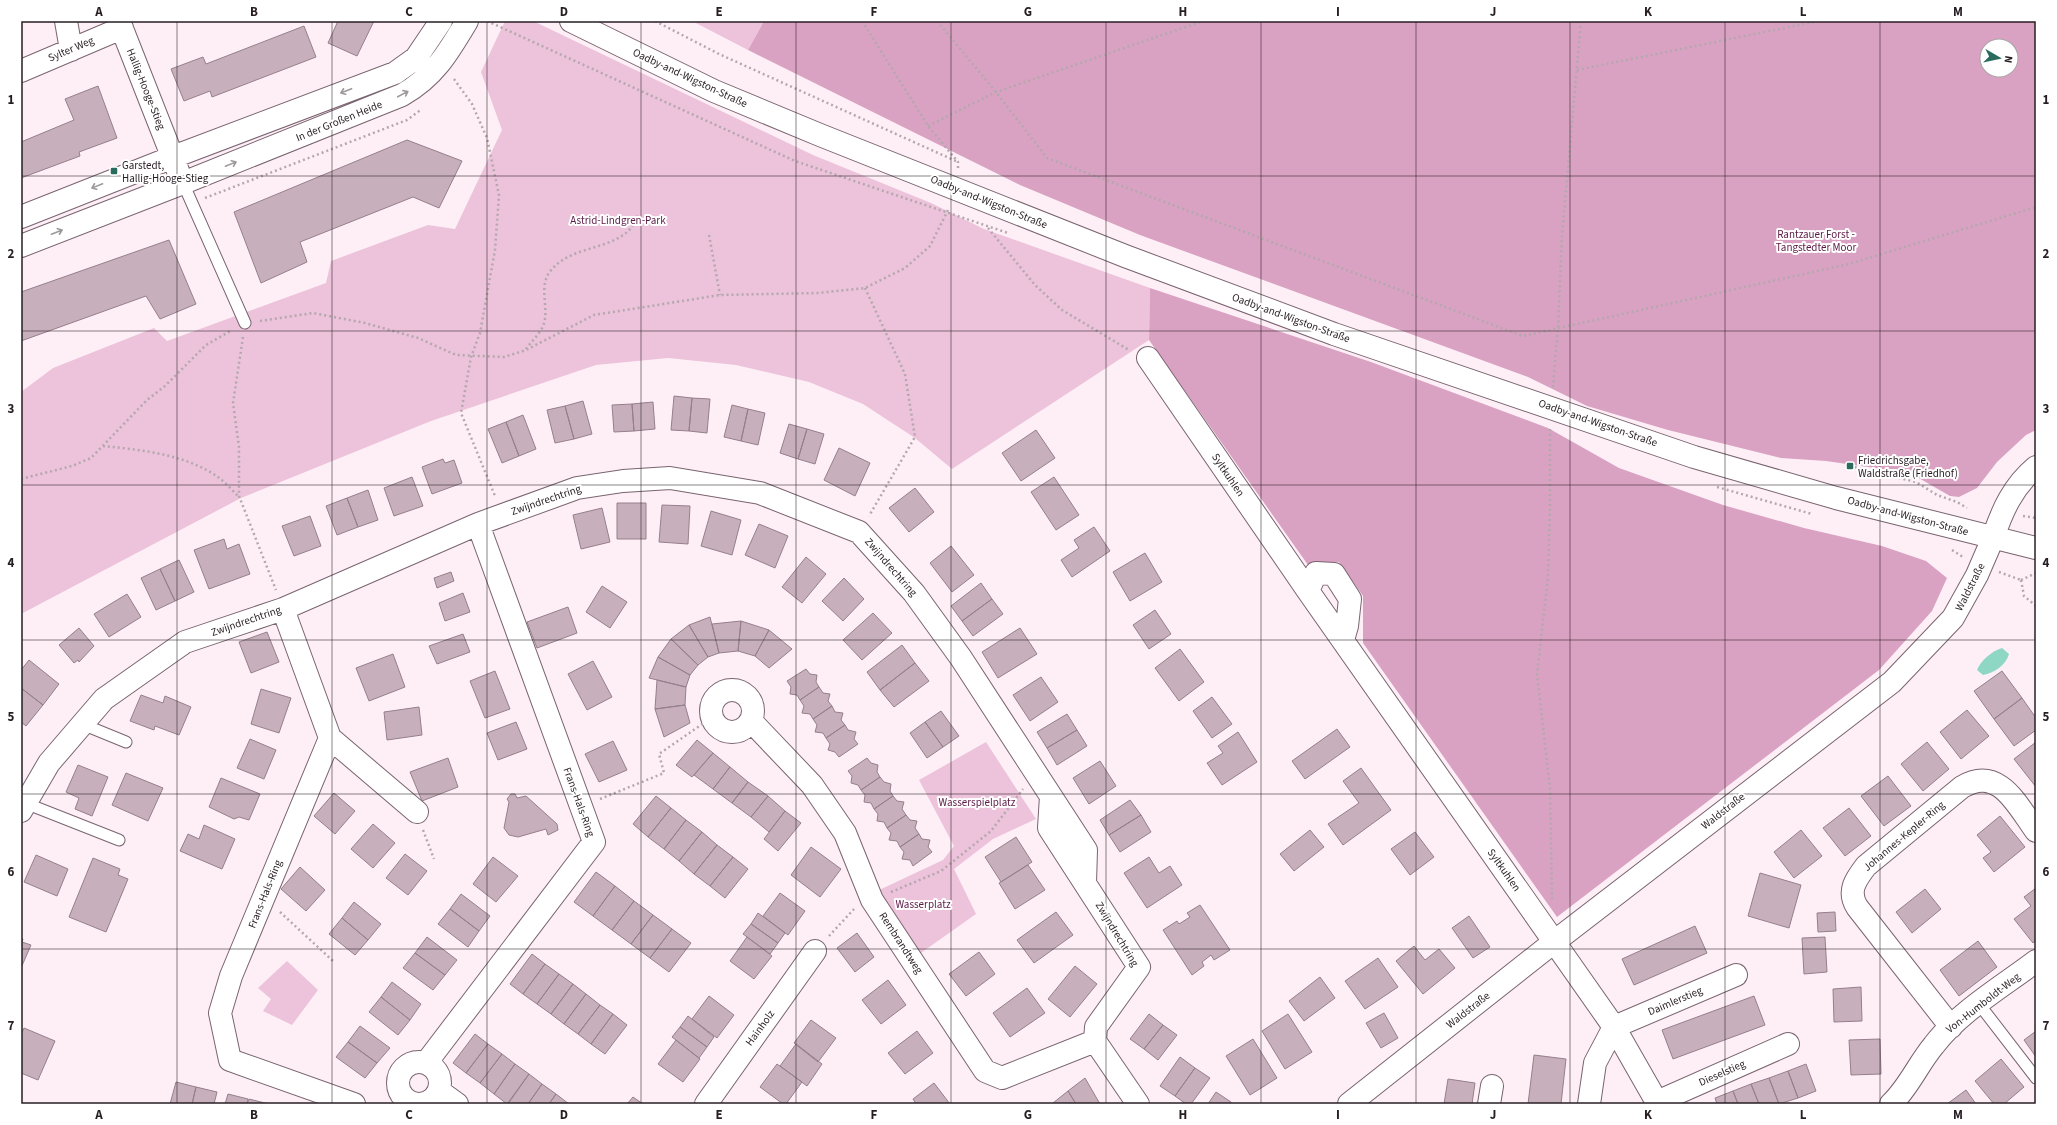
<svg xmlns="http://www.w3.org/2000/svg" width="2057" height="1125" font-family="'Source Sans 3',sans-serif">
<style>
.green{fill:#ecc3da}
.forest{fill:#daa2c2;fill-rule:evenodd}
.water{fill:#8dd7c4}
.building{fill:#c7afbc;stroke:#967f8c}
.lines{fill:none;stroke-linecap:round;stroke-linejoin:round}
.service-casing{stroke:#796470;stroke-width:13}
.minor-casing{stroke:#796470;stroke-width:24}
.tertiary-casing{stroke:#796470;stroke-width:24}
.secondary-casing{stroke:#796470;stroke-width:24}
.path{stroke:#b4a7ae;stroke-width:2.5;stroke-dasharray:2 3;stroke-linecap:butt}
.service{stroke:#fff;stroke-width:11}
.minor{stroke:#fff;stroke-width:22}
.tertiary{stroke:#fff;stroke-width:22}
.secondary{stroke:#fff;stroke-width:22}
.oneway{stroke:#9e9a9c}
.grid{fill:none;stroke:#271e23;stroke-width:1;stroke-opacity:0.55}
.poi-dot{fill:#296c5d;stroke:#fff;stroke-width:1.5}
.labels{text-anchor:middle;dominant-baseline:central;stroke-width:4;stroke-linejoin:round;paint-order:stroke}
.street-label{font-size:11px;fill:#271e23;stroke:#fff}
.poi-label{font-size:11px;fill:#271e23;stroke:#fff;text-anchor:start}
.park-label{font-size:11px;fill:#5b1a45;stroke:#fff}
.neatline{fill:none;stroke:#271e23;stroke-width:1.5}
.grid-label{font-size:13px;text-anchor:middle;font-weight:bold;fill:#271e23}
</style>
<rect width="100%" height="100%" fill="#feeff7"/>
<!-- green -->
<path class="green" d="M505 21H533L813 155 931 203 984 229 1150 288 1149 340 952 469 915 438 863 404 809 382 736 365 668 358 596 365 431 421 241 498 21 614V392L53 368 154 328 167 341 326 283 331 261 428 225 455 229 502 130 481 72Z
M692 21H764L748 50Z
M986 742 1036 819 993 839 954 869 976 914 918 955 877 891 943 860 954 846 919 780Z
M287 961 318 990 292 1025 263 1011 271 999 258 988Z"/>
<!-- forest -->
<path class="forest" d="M764 21H2036V430L2026 435 1997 462 1977 488 1959 497 1950 496 1910 473 1826 461 1781 458 1668 430 1587 406 1528 377 1140 235 1020 185 748 50ZM1987 46H2011V70H1987Z
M1150 288 1371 362 1548 428 1619 468 1723 505 1804 528 1882 546 1926 561 1947 578 1932 611 1879 670 1557 917 1363 643V596L1339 562 1308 565 1149 340Z"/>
<!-- water -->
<path class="water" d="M2002 648 2009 654C2006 665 1994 673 1983 675L1977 670C1981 660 1992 651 2002 648Z"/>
<!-- building -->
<path class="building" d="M338 21H374L357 56 328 43Z
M304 26 316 57 212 97 210 91 184 101 171 69 203 57 206 64Z
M98 86 117 138 79 152 80 156 21 178V142L74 120 65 99Z
M407 140 462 161 439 208 413 197 300 242 307 262 261 283 234 212Z
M169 240 196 304 160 319 146 296 21 341V292Z
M674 396 692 398 689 431 671 430Z
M692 398 710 399 707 433 689 431Z
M583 401 592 434 574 439 565 406Z
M653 402 655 429 634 431 632 404Z
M632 404 634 431 614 432 612 405Z
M732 405 748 409 741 441 724 437Z
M565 406 574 439 555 443 547 410Z
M748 409 765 413 758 445 741 441Z
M523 415 536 449 519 456 506 422Z
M506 422 519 456 502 463 488 429Z
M789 424 807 429 798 459 780 453Z
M807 429 824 434 815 464 798 459Z
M1036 430 1055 458 1021 481 1002 453Z
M839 448 870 463 855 496 824 480Z
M443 459 445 463 454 460 462 483 432 494 422 467Z
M412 477 423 506 394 516 384 488Z
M1054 477 1079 515 1056 530 1031 492Z
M915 488 934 512 909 532 889 508Z
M368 490 378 520 358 527 347 498Z
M347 498 358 527 337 535 326 506Z
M617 503H646V539H617Z
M662 505 690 506 688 544 659 542Z
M602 508 610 542 581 549 573 515Z
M711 511 741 520 732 555 701 546Z
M310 516 321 546 294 556 282 526Z
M759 524 788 536 775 568 745 555Z
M1094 527 1110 551 1072 577 1061 560 1079 548 1074 540Z
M224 539 227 549 239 544 250 574 209 589 194 550Z
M951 546 974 575 952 592 930 563Z
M1145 553 1162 582 1130 601 1113 572Z
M806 557 826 574 802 603 782 587Z
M179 560 194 592 175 601 160 569Z
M160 569 175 601 156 610 141 578Z
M451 572 454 581 437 588 434 578Z
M844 578 864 599 843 621 822 601Z
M981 583 992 599 962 621 951 606Z
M602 586 627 602 610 628 586 612Z
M463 593 470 612 445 621 439 603Z
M127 594 141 617 109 637 94 614Z
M992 599 1003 614 973 636 962 621Z
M568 607 577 633 537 648 527 622Z
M1155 610 1171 634 1149 649 1133 625Z
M873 613 892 633 862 660 843 640Z
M710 617 719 653 708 657 689 625Z
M741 621 769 630 755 656 738 651Z
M741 621 738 651 719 653 712 624Z
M689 625 708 657 698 665 671 639Z
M79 628 94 646 79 662 78 660 74 663 59 645Z
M1020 628 1037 654 998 678 982 652Z
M769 630 792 649 769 668 755 656Z
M267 632 279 662 251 673 239 642Z
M463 634 470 652 437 664 429 646Z
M671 639 698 665 690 675 658 657Z
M902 645 915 663 880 690 867 672Z
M1180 649 1204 682 1179 701 1155 668Z
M393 654 405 687 369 701 356 668Z
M658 657 690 675 686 687 649 678Z
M29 660 59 684 43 705 21 688V670Z
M593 661 612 697 587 710 568 674Z
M915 663 929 681 894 707 880 690Z
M806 669 810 674 817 675 816 682 819 687 800 700 797 695 790 694 791 687 787 681Z
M495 671 510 709 485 718 470 681Z
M2002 671 2022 698 1994 719 1974 691Z
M1041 677 1058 702 1030 721 1013 695Z
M657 680 686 687 685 705 655 709Z
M819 687 823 693 830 694 828 701 832 706 813 719 810 714 802 713 804 706 800 700Z
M21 688 43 705 26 726 21 722Z
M261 689 291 698 279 733 251 724Z
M141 695 163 703 165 696 191 707 179 735 155 726 154 730 130 721Z
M1212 697 1232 724 1212 738 1193 711Z
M2022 698 2036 718V730L2014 746 1994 719Z
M685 705 690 723 664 737 655 709Z
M832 706 835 712 843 713 841 720 845 725 826 738 823 733 815 732 817 725 813 719Z
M419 707 422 735 387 740 384 712Z
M1967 710 1989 736 1961 759 1940 732Z
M941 711 959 736 943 747 925 722Z
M1067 714 1077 730 1047 748 1037 732Z
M516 722 527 749 498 760 487 733Z
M925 722 943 747 927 758 910 733Z
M845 725 848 730 856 732 854 739 858 744 839 757 835 752 828 750 830 744 826 738Z
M1337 729 1350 747 1305 779 1292 761Z
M1077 730 1087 746 1057 765 1047 748Z
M1238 732 1257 762 1222 785 1207 763 1223 753 1218 746Z
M250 739 276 750 264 779 237 768Z
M697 740 713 753 692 777 676 765Z
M613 741 627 770 599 782 585 754Z
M1927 742 1949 769 1923 791 1901 764Z
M2036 742V787L2014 759Z
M713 753 730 767 713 789 694 775Z
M448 758 458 787 422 801 410 772Z
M867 758 871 763 878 765 877 772 880 777 861 790 858 785 851 783 852 776 848 771Z
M1100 761 1116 786 1089 804 1073 778Z
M78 765 108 777 92 816 75 809 79 798 66 792Z
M730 767 748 782 732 803 713 789Z
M1361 768 1391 810 1343 845 1328 824 1359 803 1343 781Z
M126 773 163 788 148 821 112 805Z
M1888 776 1911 806 1884 826 1861 796Z
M880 777 884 782 891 784 890 791 893 796 874 809 871 803 864 802 865 795 861 790Z
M221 778 260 794 249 820 239 817 234 819 209 807Z
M748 782 768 796 751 817 732 803Z
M334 793 355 811 335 834 314 816Z
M511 794H515L517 798 526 796 557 824 558 830 548 835 546 829 518 837 509 835 504 828 509 802 507 799Z
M656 796 671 808 648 837 633 824Z
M768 796 785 811 769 832 751 817Z
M893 796 897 801 904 802 902 809 906 815 887 828 884 822 877 821 878 814 874 809Z
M1130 800 1141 815 1109 835 1100 820Z
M671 808 686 820 664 849 648 837Z
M1849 808 1871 836 1845 856 1823 828Z
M785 811 801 823 778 851 764 839Z
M906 815 910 820 917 821 915 828 919 834 900 847 897 841 889 840 891 833 887 828Z
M1141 815 1151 832 1120 852 1109 835Z
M2000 816 2025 847 1994 872 1983 858 1991 852 1977 835Z
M686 820 702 832 679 861 664 849Z
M373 824 395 843 373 868 351 849Z
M204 825 235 839 222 869 180 851 188 834 199 839Z
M1310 830 1324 847 1294 871 1280 854Z
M1801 830 1822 856 1794 878 1774 852Z
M702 832 717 845 694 874 679 861Z
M1415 832 1434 857 1410 875 1391 849Z
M919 834 922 839 930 840 928 847 932 852 913 866 910 860 902 859 904 852 900 847Z
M1016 837 1032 862 1001 882 985 857Z
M717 845 733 857 710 886 694 874Z
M811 847 841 869 820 897 791 875Z
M405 854 427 871 408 895 386 878Z
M36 855 68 869 57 896 24 882Z
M493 857 518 876 496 902 473 884Z
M733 857 748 869 725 898 710 886Z
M1149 857 1159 873 1170 866 1182 885 1147 908 1124 873Z
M93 858 120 869 118 875 128 879 106 932 69 917Z
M1028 865 1045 890 1015 909 999 883Z
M300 867 325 890 306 911 281 889Z
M596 872 615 886 593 916 574 902Z
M1760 873 1801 885 1789 928 1748 916Z
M615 886 634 901 612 930 593 916Z
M2036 888V940L2033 943 2014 919 2031 906 2024 897Z
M1925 889 1941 909 1912 933 1896 912Z
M780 893 805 911 788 935 763 916Z
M461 894 490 916 479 931 450 909Z
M634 901 653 915 631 944 612 930Z
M354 902 381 924 368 940 342 918Z
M1200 905 1230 950 1214 960 1211 955 1202 962 1204 966 1192 975 1163 930 1177 921 1179 924 1190 917 1187 913Z
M450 909 479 931 468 947 438 924Z
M1056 912 1073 935 1034 963 1017 940Z
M1835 912 1836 931 1818 932 1817 913Z
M758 913 785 933 778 943 751 924Z
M653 915 672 929 650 958 631 944Z
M1469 916 1490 947 1473 958 1452 928Z
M342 918 368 940 355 955 329 934Z
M751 924 778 943 770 954 743 934Z
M1695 926 1707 953 1634 985 1622 959Z
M672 929 691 943 669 972 650 958Z
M857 933 874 957 855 972 837 948Z
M427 937 457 960 445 975 415 953Z
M747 937 772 956 754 979 730 961Z
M1825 937 1827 972 1804 974 1802 938Z
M21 938 23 939 22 942 31 945 21 968Z
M1978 941 1997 967 1959 996 1940 970Z
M1414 946 1425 960 1439 949 1455 968 1423 994 1396 961Z
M979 952 995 974 966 996 949 974Z
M415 953 445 975 433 990 403 968Z
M532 954 545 964 523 994 510 984Z
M1378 958 1398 987 1365 1009 1345 981Z
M545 964 559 974 537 1004 523 994Z
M1075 966 1097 984 1070 1017 1048 999Z
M559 974 573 984 551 1014 537 1004Z
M1320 977 1335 998 1304 1021 1289 1001Z
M888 980 906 1005 881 1024 862 1000Z
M392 982 421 1004 410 1020 381 997Z
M573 984 586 994 564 1024 551 1014Z
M1861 987 1862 1021 1834 1022 1833 989Z
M1027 988 1045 1013 1010 1037 993 1013Z
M586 994 600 1005 578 1034 564 1024Z
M709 996 734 1015 717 1038 692 1019Z
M1754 996 1765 1025 1673 1059 1662 1030Z
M381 997 410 1020 398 1035 369 1012Z
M600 1005 613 1014 591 1044 578 1034Z
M1384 1013 1398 1038 1381 1048 1366 1023Z
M613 1014 627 1025 605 1054 591 1044Z
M1149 1014 1163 1025 1144 1049 1130 1039Z
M1288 1014 1312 1052 1285 1069 1262 1031Z
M688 1016 714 1037 707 1047 680 1027Z
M811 1020 836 1038 818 1062 794 1043Z
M1163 1025 1177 1035 1158 1060 1144 1049Z
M360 1026 390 1048 377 1063 348 1042Z
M680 1027 707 1047 699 1058 672 1037Z
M24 1028 55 1041 38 1080 21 1073V1035Z
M917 1031 933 1053 905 1074 888 1053Z
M2036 1031V1057L2024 1040Z
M475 1034 488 1044 466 1073 453 1063Z
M1253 1039 1277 1078 1250 1095 1226 1056Z
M1880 1039 1881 1074 1851 1075 1849 1040Z
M676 1040 700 1059 683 1082 658 1064Z
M348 1042 377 1063 365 1078 336 1057Z
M488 1044 502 1054 480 1083 466 1073Z
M796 1044 822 1064 807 1086 780 1066Z
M502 1054 515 1064 494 1094 480 1083Z
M1534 1055 1566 1059 1561 1104H1528Z
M1180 1057 1195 1068 1175 1096 1160 1086Z
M2001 1059 2024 1087 2004 1104H1994L1975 1081Z
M515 1064 529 1074 507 1104 494 1094Z
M777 1064 802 1082 786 1104H783L760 1087Z
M1806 1064 1816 1091 1798 1098 1788 1071Z
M1195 1068 1210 1078 1191 1104H1186L1175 1096Z
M1788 1071 1798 1098 1779 1104 1769 1078Z
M529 1074 542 1084 528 1104H508Z
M1085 1078 1100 1104H1076L1068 1091Z
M1769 1078 1779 1104H1759L1751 1084Z
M1448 1079 1475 1083 1472 1104H1444Z
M176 1082 196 1087 192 1104H170Z
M934 1083 950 1104H916L913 1099Z
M542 1084 556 1094 549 1104H528Z
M1751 1084 1759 1104H1738L1733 1091Z
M196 1087 217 1092 214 1104H192Z
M1966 1090 1976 1104H1947Z
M1068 1091 1076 1104H1054L1053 1103Z
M1733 1091 1738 1104H1717L1715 1098Z
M1216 1092 1231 1102 1230 1104H1208Z
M228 1094 248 1099 247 1104H225Z
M556 1094 569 1104H549Z
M633 1097 643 1104H627Z
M249 1099 269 1104H247Z"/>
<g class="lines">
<defs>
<path id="service" d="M183 183 245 323
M82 724 126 742
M25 803 119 840
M1979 1004 2036 1078"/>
<path id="minor" d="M66 21 71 50
M119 21 178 171
M21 71 122 28
M21 217 173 157 395 73 416 58 441 21
M21 246 183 183 402 95C434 77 448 53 467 21
M1148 358 1308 591 1614 1027 1658 1104
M1308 591 1316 573 1334 574 1350 599 1347 626 1343 640
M283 609 330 738 231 976 220 1013 230 1060 354 1104
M711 711a21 21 0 1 1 42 0a21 21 0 1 1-42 0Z
M751 721 812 785 845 833 872 900 985 1071 1002 1078 1095 1041
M330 738 417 812
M1051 796 1049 828 1139 967 1096 1027 1095 1041 1138 1104
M21 811 49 763 104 699 185 642 283 609 478 524 577 488 623 481 670 478 760 493 859 532 914 593 961 658 1086 850 1085 883
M1951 1027 1857 907C1847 891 1856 879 1866 866L1962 787C1999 765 2017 805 2036 831
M398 1083a21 21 0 1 1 42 0a21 21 0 1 1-42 0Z
M426 1063 594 842 478 524
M439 1091 457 1104
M1657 1102 1788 1044
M706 1104 815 951
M1489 1104 1492 1086
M1589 1104 1595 1063 1614 1027 1736 975
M1891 1104C1909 1087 1918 1064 1934 1045 1959 1012 2003 986 2036 961"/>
<path id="tertiary" d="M1349 1104 1554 942 1892 682 1953 618 1977 575 1993 538"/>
<path id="secondary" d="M571 21 714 91 820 135 1125 256 1334 334 1694 457 1836 498 2036 548
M1993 538C2002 511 2013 486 2036 467"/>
</defs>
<!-- service casing -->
<use href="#service" class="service-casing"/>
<!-- minor casing -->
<use href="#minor" class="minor-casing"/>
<!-- tertiary casing -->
<use href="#tertiary" class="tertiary-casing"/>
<!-- secondary casing -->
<use href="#secondary" class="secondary-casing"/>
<!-- path -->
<path class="path" d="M487 21 795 161 1008 233
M655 21 719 54 958 162
M862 21 928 126 958 162V168
M937 21 996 92 1047 158 1523 336 1849 264 2036 207
M1577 70 1819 21
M454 79 472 104 487 138 499 195 495 250 480 333 471 357 461 413 495 496
M928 126 996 92 1203 21
M205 198 407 120 422 109
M988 228 1035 285 1062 310 1129 350
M709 235 720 295
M865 288 905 374 915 437 869 516
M260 321 313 313 365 323 418 338 456 355 504 357 526 350 594 315 720 295 818 293 865 288 905 268 930 246 949 208
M243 337 233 403 239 447V496L276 590
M526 349C533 339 544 331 545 318 547 304 540 286 549 273 567 247 603 251 626 233 632 229 636 219 639 213
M1553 387 1558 327 1562 236 1581 21
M1550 429V507L1548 577 1537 674 1550 788 1552 901
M103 446C141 450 185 454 218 477 225 482 232 490 238 496
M1850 466 1916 482 1937 495 1957 502 1967 508
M21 479 72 466 91 458 147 400 165 386 206 345 232 330
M1717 487 1812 514
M2023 516 2036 518
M1952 550 1963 557
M1999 572 2021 580
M2021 580 2024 596 2036 606
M2021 580 2036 573
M600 799 664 773 659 754 711 718
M423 830 434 859
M891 892 941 871 991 831 1023 789
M280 912 333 961
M829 936 854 909"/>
<!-- service -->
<use href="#service" class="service"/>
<!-- minor -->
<use href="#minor" class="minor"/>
<!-- tertiary -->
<use href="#tertiary" class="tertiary"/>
<!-- secondary -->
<use href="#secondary" class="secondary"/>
</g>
<!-- one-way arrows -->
<defs><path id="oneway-shaft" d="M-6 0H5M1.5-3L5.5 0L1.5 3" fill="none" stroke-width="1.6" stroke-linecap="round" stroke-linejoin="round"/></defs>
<g class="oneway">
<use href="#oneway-shaft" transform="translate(346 91) rotate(159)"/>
<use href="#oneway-shaft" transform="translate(403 94) rotate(-28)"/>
<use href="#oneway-shaft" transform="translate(231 164) rotate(-22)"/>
<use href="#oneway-shaft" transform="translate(97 186) rotate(158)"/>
<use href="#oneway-shaft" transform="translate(57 232) rotate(-21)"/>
</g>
<!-- grid -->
<path class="grid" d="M177 21V1104M332 21V1104M487 21V1104M641 21V1104M796 21V1104M951 21V1104M1106 21V1104M1261 21V1104M1416 21V1104M1570 21V1104M1725 21V1104M1880 21V1104M21 176H2036M21 331H2036M21 485H2036M21 640H2036M21 794H2036M21 949H2036"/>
<!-- markers -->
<g class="poi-dot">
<rect x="110" y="167" width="8" height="8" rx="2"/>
<rect x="1846" y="462" width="8" height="8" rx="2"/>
</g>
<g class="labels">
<!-- street labels -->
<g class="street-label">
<text transform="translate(71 49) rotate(-23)">Sylter Weg</text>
<text transform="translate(690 78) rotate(25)">Oadby-and-Wigston-Straße</text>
<text transform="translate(146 89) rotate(68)">Hallig-Hooge-Stieg</text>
<text transform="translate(339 121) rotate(-22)">In der Großen Heide</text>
<text transform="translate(989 202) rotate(22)">Oadby-and-Wigston-Straße</text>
<text transform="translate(1291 318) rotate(20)">Oadby-and-Wigston-Straße</text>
<text transform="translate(1598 423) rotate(19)">Oadby-and-Wigston-Straße</text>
<text transform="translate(1228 475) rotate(56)">Syltkuhlen</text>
<text transform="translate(546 500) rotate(-19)">Zwijndrechtring</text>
<text transform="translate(1908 516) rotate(15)">Oadby-and-Wigston-Straße</text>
<text transform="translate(891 567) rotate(49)">Zwijndrechtring</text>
<text transform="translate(1970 587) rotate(-63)">Waldstraße</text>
<text transform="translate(246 621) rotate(-19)">Zwijndrechtring</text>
<text transform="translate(579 802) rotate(70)">Frans-Hals-Ring</text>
<text transform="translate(1723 811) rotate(-38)">Waldstraße</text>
<text transform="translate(1904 836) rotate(-40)">Johannes-Kepler-Ring</text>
<text transform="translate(1504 870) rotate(55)">Syltkuhlen</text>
<text transform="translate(265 894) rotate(-68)">Frans-Hals-Ring</text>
<text transform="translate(1117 934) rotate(59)">Zwijndrechtring</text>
<text transform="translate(901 943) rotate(57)">Rembrandtweg</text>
<text transform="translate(1675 1001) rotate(-23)">Daimlerstieg</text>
<text transform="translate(1983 1003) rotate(-38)">Von-Humboldt-Weg</text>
<text transform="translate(1468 1010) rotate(-38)">Waldstraße</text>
<text transform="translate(760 1028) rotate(-54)">Hainholz</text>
<text transform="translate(1722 1073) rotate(-24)">Dieselstieg</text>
</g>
<!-- poi labels -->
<g class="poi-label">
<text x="122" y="165">Garstedt,<tspan x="122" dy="13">Hallig-Hooge-Stieg</tspan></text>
<text x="1858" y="460">Friedrichsgabe,<tspan x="1858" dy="13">Waldstraße (Friedhof)</tspan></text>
</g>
<!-- park labels -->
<g class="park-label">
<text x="618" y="220">Astrid-Lindgren-Park</text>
<text x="1816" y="234">Rantzauer Forst -<tspan x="1816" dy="13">Tangstedter Moor</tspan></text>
<text x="977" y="802">Wasserspielplatz</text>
<text x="923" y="904">Wasserplatz</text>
</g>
</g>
<!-- border -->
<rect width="2057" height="1125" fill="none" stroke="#ffffff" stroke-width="44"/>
<!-- north arrow -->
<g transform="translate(1999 58) rotate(99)"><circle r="19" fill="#ffffff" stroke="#a9a5a7"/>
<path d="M0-3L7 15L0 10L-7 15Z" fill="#296c5d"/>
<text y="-6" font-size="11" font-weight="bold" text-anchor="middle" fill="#271e23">N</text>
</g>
<rect x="22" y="22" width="2013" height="1081" class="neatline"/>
<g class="grid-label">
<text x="99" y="16">A</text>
<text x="254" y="16">B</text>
<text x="409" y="16">C</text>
<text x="564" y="16">D</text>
<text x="719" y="16">E</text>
<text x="874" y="16">F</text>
<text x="1028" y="16">G</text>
<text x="1183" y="16">H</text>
<text x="1338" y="16">I</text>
<text x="1493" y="16">J</text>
<text x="1648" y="16">K</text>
<text x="1803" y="16">L</text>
<text x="1958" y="16">M</text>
<text x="11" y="104">1</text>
<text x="2046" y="104">1</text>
<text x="11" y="258">2</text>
<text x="2046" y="258">2</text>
<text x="11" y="413">3</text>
<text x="2046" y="413">3</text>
<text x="11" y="567">4</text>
<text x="2046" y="567">4</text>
<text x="11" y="721">5</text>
<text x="2046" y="721">5</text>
<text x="11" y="876">6</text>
<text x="2046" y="876">6</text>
<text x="11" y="1030">7</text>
<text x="2046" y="1030">7</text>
<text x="99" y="1119">A</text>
<text x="254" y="1119">B</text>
<text x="409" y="1119">C</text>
<text x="564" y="1119">D</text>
<text x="719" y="1119">E</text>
<text x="874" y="1119">F</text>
<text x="1028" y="1119">G</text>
<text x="1183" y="1119">H</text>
<text x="1338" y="1119">I</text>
<text x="1493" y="1119">J</text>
<text x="1648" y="1119">K</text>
<text x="1803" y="1119">L</text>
<text x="1958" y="1119">M</text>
</g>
</svg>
